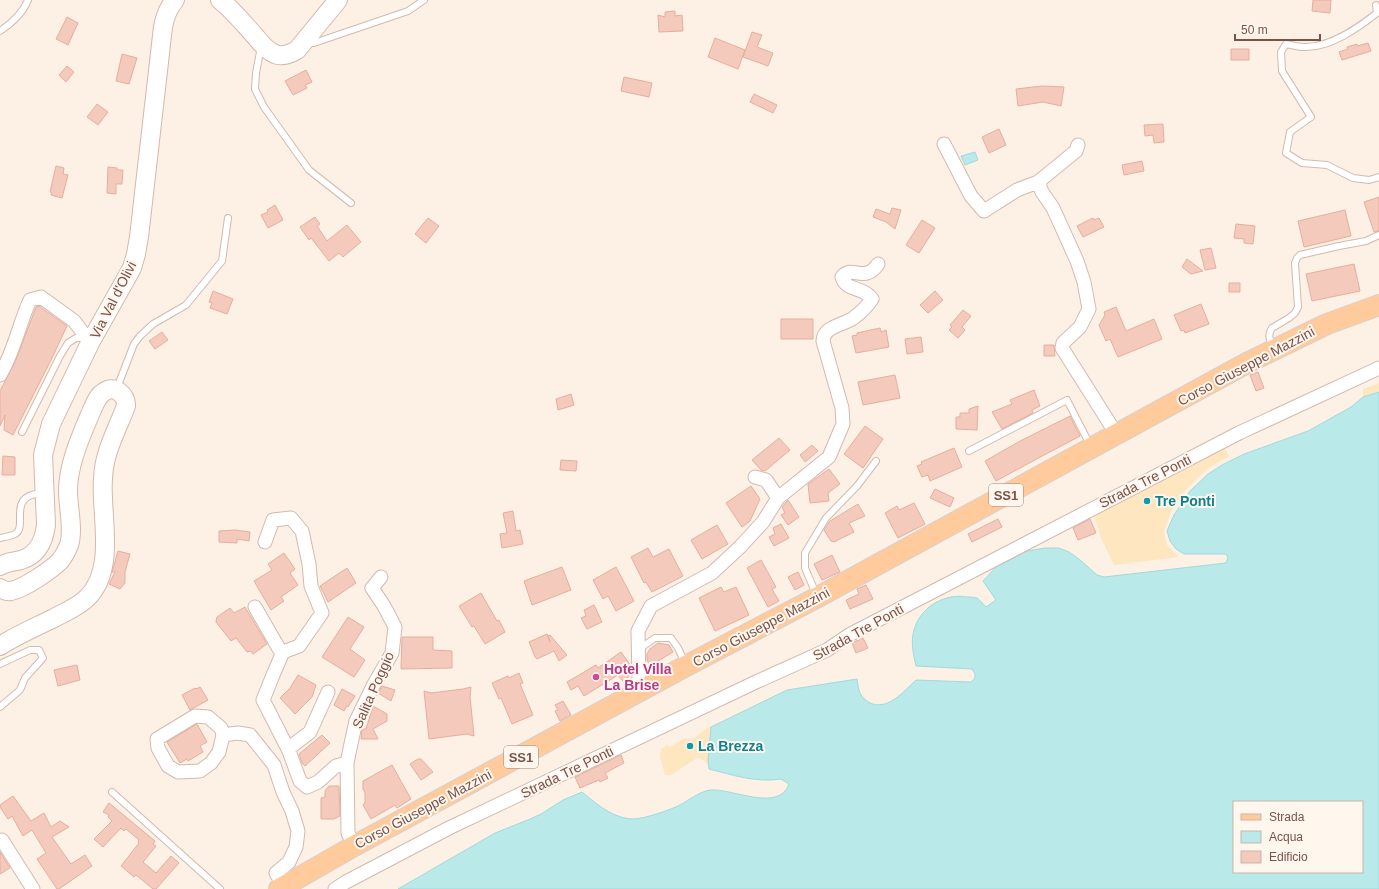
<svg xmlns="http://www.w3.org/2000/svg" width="1379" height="889" font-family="Arial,sans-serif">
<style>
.sand{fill:#fee7c0}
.water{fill:#b9e9e8;stroke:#9fdbdb;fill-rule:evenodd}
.building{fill:#f4cabc;stroke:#e8ad9c}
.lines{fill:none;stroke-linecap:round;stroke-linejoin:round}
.lane-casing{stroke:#d3b9ae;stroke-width:8}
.street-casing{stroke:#d3b9ae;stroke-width:15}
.secondary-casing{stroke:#d6b8ab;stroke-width:20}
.primary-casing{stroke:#d9cfcc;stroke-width:22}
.lane{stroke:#fff;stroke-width:6}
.street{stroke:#fff;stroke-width:13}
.secondary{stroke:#fff;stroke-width:18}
.primary{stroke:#ffcb9c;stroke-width:20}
.culture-dot{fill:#0f9aa8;stroke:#fff6ee;stroke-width:1.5}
.hotel-dot{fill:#d1479c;stroke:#fff6ee;stroke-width:1.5}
.labels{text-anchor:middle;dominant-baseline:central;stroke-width:4;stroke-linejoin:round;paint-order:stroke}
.shield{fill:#fff6ee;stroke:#a1847a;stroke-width:1}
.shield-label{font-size:13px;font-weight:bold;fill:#795349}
.street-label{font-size:14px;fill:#795349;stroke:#fff6ee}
.culture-label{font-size:14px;font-weight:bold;fill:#0d838f;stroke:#fff6ee;text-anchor:start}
.hotel-label{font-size:14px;font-weight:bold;fill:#b23c85;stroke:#fff6ee;text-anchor:start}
</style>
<rect width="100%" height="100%" fill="#fdf1e6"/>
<!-- sand -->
<path class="sand" d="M1379 383V391L1363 397V389Z
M1224 446 1229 456 1207 469 1185 491 1171 511 1164 532 1167 545 1179 557 1114 565 1101 538 1093 514Z
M729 718 711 727 708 759 709 769C707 762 703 759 697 758L671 775H665L660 756 661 749 668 745 669 747 685 738 692 740 707 728Z"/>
<!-- water -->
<path class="water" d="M975 152 978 160 965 165 961 156Z
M1379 392V889H398L495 833 530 819 541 814 563 800 582 792C597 804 612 818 633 819 644 819 670 810 680 805 689 800 699 792 710 790 732 788 779 813 789 784L781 779C757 783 732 775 709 769L708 760 711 727 787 690 857 679C858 684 858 690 861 695 863 698 867 701 870 703 888 711 904 691 916 680L971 682 975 678V674L972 669 916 666C913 653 910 640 915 627 922 606 946 593 967 597 970 597 974 597 977 598 980 600 983 604 986 607L996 600 983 581 997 566 1027 551 1045 548H1059L1069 552 1079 559 1097 575 1104 577 1226 563 1228 558 1226 554H1184L1176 549 1170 541 1167 531 1170 524 1174 515 1190 491 1208 474 1222 465 1244 454 1308 431 1351 407 1363 397ZM1234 802H1362V872H1234Z"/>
<!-- building -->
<path class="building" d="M1313 0H1331L1330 13 1312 11Z
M675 11V16L682 15 683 31 659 32 658 15 665 17V12Z
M67 17 78 23 68 45 56 39Z
M752 32 762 35 757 47 773 53 768 66 743 57Z
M715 38 745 50 738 69 708 57Z
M1368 43 1371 51 1342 60 1339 52 1348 49 1347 47 1357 44V46Z
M1231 49H1249V60H1231Z
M122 54 137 58 129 84 116 81Z
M67 66 74 72 66 82 59 75Z
M306 70 312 82 305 85 307 88 293 95 285 81Z
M624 77 652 83 649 97 621 91Z
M1042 86 1064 87 1061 106 1043 102 1018 106 1016 89Z
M754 94 777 105 773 113 750 102Z
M97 104 108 112 98 125 87 117Z
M1163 124 1164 142 1154 143 1153 135 1145 136 1144 125Z
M999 129 1006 145 989 153 982 137Z
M1142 161 1144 171 1124 175 1122 165Z
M56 166 64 168 63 174 68 175 62 198 51 195 52 193 50 192Z
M108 167 117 168V170H123L122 184H116V194L107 193Z
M1379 197V231L1374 232 1364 202Z
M275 205 283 220 268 228 261 215 268 212 267 210Z
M892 208 901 210 895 229 886 222 873 217 876 209 890 214Z
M1345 210 1351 236 1304 247 1298 221Z
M315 217 320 224 317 226 327 241 347 225 361 242 343 257 339 253 329 261 311 238 309 240 300 227Z
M428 218 439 226 426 243 415 234Z
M1093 218 1094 220 1099 218 1104 227 1083 237 1077 226Z
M922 220 935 228 919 253 906 245Z
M1236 224 1255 226 1253 244 1244 243V239L1234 238Z
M1211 248 1216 268 1205 270 1200 250Z
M1187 259 1203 271 1191 274 1182 267Z
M1354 264 1360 291 1312 301 1306 274Z
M1229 283H1240V292H1229Z
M213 291 233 299 227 314 210 308 212 303 209 302Z
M935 291 943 300 928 313 920 305Z
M1201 304 1209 324 1185 333 1184 330 1181 331 1174 315Z
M39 306 67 326 51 360 13 435 4 430 5 415 0 426V391L16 360 36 307Z
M1116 307 1126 331 1154 319 1162 339 1118 357 1110 339 1106 341 1099 325 1105 315 1104 312Z
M963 310 971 316 962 327 965 330 958 338 949 330 952 327 950 325Z
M781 319H813V339H781Z
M880 328 881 332 886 330 889 347 856 353 852 336 857 335V333Z
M162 332 168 340 155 349 149 341Z
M921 337 923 352 907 354 905 339Z
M1044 345H1054L1055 356H1044Z
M1258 372 1264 388 1256 391 1250 375Z
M895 375 900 398 863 405 858 382Z
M1034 390 1040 406 1032 410 1033 413 1002 429 992 412 1012 404 1010 400Z
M571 394 574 405 558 410 556 399Z
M978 406 977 430 956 429V417H960V413H969V409Z
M1070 416 1080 436 1031 462 996 481 985 461 1022 440Z
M865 426 883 439 863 468 844 454Z
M779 438 790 450 765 471 761 470 752 460Z
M812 445 818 451 805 462 800 455Z
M954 448 962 467 930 481 928 475 922 477 917 466 922 464 921 462Z
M3 456 15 457V475H2Z
M561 460 577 461 576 471 560 470Z
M829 469 840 484 828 493 829 501 810 503 808 484Z
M751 486 760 499 750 521 742 527 726 503Z
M935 489 954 498 950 507 930 498Z
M788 500 799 517 788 525 781 515 785 513 782 507Z
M914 503 925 524 898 538 885 513 897 506 899 510Z
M858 504 865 516 849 523 854 532 834 542 831 541 824 530 830 521Z
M513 511 516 531 520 530 523 544 502 548 500 534 507 533 503 513Z
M998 519 1002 527 972 542 968 534Z
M1090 519 1096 533 1078 540 1073 528Z
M781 524 789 538 774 546 769 537 775 534 773 528Z
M717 525 728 544 702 559 691 540Z
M235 530 250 532 249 541 237 539V543L219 542V531Z
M648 548 653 557 669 549 683 576 652 592 646 582 644 583 631 557Z
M118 551 130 554 125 572V583L120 589 109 584 115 572H112Z
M284 553 295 569 290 573 298 585 281 597 284 601 271 610 254 581 272 570 268 564Z
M832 555 840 572 822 580 814 564Z
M761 560 776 587 772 589 779 601 768 607 747 568Z
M562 567 571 590 532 605 524 581Z
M616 567 634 601 616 611 608 596 603 599 593 580Z
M347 568 356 583 328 602 320 586Z
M798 572 804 585 795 590 788 577Z
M866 585 873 599 850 609 846 600 859 594 857 589Z
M721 587 724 592 736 587 749 615 715 631 699 598Z
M481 593 497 621 499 620 505 632 485 644 474 626 472 627 459 606Z
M594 605 602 622 587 629 581 618 586 616 584 610Z
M245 607 267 644 253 654 251 651 247 652 236 638 231 641 216 622 217 617 230 608 234 613Z
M348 617 364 627 350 649 365 660 354 677 322 657Z
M547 634 550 642 548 636 550 635 567 655 559 661 554 651 537 659 535 657 529 642Z
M402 637H433V650L452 651V668L401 669Z
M863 638 868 648 856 653 852 643Z
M658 643 669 645 673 652 650 666 647 660V654L650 649Z
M621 652 631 666 626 685 618 675 584 696 578 686 571 690 567 682 596 665 598 668Z
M77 665 80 680 58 686 54 670Z
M519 673 523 683 520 684 533 715 512 724 501 698 499 699 492 683 508 676 509 678Z
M298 675 316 685 312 697 295 714 280 698 290 688Z
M382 686 395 690 391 701 378 693Z
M200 687 208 700 190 710 182 695 195 688 196 689Z
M471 687 470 697 474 736 467 734 429 739 424 691 431 693 463 689Z
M342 689 355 696 348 707 347 706 344 711 334 705Z
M563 701 571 715 560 721 555 711 558 710 555 705Z
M373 706 387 714V721L373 729 378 739H361L362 729H366Z
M197 724 207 742 200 746 203 752 188 761 187 759 180 763 167 742Z
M322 735 330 743 305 766 302 763 299 754Z
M621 755 624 763 605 773 608 778 600 782 599 780 580 788 575 777Z
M418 759H421L433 772 421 780 410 764Z
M392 765 411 799 397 808 395 805 371 819 363 805 365 803V793L363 789V781Z
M329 786H339L340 816 334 819H321V798L325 797V791Z
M13 796 31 821 44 813 51 827 60 821 69 827 52 837 71 864 85 855 92 866 59 889H57L37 859 46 853 32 830 23 836 12 816 8 819 0 807V805Z
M109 803 155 841 153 844 156 846 143 862 156 873 171 856 179 863 156 889H153L136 875 134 877 121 866 139 843 138 842 139 840 126 829 124 831 121 828 103 847 94 839 112 821 108 817 109 815 103 812Z
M0 852 10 868 0 874Z"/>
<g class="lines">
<defs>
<path id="lane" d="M1376 5 1377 13C1358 28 1330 48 1304 47 1298 47 1292 45 1286 44L1281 52 1282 71 1311 117 1290 132 1286 153 1302 163 1327 165 1353 178 1369 180 1379 177
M0 31C12 23 23 13 28 0
M307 43H314L408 11 424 0
M262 47 260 52 256 73 255 89 264 107 309 170 351 203
M1273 348C1270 340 1267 335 1272 328L1289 318 1295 313 1298 307 1295 263 1297 258 1300 255 1339 246 1366 241 1379 235
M117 388 134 344 140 336 153 324 186 305 222 261 228 218
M22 432 60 356 68 343 76 338H87
M969 451 1067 400 1090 445
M0 538C5 537 11 536 15 534 29 526 5 495 43 493
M816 594 805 568V553L826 518 857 486 876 461
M639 649 655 638H671L678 648 685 663
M0 664 30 650H39L43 658 25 678 20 690 0 707
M112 792 220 889"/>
<path id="street" d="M944 144 971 196 984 211 1017 190 1038 182 1076 151 1078 145
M1038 182 1042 192 1053 208 1077 261 1084 282 1089 309 1080 327 1063 343 1062 348 1117 435
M0 375C14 352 19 324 30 300L41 297 74 321 87 338 91 341
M755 477 766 480 778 498
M265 542 273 520 291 518 302 531 309 564 311 586 322 613 299 646 283 652 273 675 263 700 289 751 300 781 307 787 318 782 336 766 347 763
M255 607 282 654
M641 692 639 682 638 631 651 606 712 573 740 547 763 522 778 498 829 457 843 424 842 408 823 341C823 327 842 325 852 319 859 314 867 307 872 299 870 297 869 295 867 294 858 287 846 290 842 277 851 264 865 284 878 264
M223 735 221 728 208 717 195 716 157 739 158 748 168 766 178 772 200 771 211 763 219 752 223 735 238 733 250 735 274 765 283 792 292 811 298 831 296 847 289 862 276 873 284 886
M288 749 310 732 328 692
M2 840 33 889
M354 846 348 833 347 763 352 739 356 721 373 686 392 653 395 627 384 606 372 588 381 577
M335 889 346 882 449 828 756 682 827 650 849 635 1239 433 1379 368"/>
<path id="secondary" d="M220 0C233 10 244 24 255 36 260 42 266 50 273 53 281 58 290 54 297 50L338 0
M0 566C7 562 13 562 21 560 38 555 44 541 46 525L43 455 51 424 91 341 132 268 136 254 139 237 163 27C165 16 168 8 175 0
M0 588C3 590 7 592 11 591 23 589 51 570 60 561 64 556 67 550 69 545 74 530 68 507 68 491 68 464 81 436 91 412 94 406 97 396 104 392 114 384 127 395 126 406 117 430 104 452 103 478 100 514 117 569 87 598 78 607 65 612 54 618 36 627 17 635 0 646"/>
<path id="primary" d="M279 889 354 846 686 666 818 597 1247 363 1327 324 1379 305"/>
</defs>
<!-- lane casing -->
<use href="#lane" class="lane-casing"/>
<!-- street casing -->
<use href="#street" class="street-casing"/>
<!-- secondary casing -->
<use href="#secondary" class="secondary-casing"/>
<!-- primary casing -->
<use href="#primary" class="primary-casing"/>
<!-- lane -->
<use href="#lane" class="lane"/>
<!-- street -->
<use href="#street" class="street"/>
<!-- secondary -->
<use href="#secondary" class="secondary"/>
<!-- primary -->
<use href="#primary" class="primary"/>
</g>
<!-- markers -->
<g class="culture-dot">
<circle cx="1147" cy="501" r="4"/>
<circle cx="690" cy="746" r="4"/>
</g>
<circle class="hotel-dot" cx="596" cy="677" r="4"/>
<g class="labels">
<!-- shield labels -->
<g class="shield">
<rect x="989" y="484" width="34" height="22" rx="3"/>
<rect x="504" y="746" width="34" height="22" rx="3"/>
</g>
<g class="shield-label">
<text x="1006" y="495">SS1</text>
<text x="521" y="757">SS1</text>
</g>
<!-- street labels -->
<g class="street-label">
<text transform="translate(113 300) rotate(-63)">Via Val d'Olivi</text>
<text transform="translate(1246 366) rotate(-28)">Corso Giuseppe Mazzini</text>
<text transform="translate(1145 481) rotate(-27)">Strada Tre Ponti</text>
<text transform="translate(761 627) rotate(-28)">Corso Giuseppe Mazzini</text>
<text transform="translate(858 632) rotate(-29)">Strada Tre Ponti</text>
<text transform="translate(373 690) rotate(-66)">Salita Poggio</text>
<text transform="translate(567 772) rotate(-26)">Strada Tre Ponti</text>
<text transform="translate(423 809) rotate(-28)">Corso Giuseppe Mazzini</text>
</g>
<!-- culture labels -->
<g class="culture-label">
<text x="1155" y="501">Tre Ponti</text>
<text x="698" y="746">La Brezza</text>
</g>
<!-- hotel labels -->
<g class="hotel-label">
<text x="604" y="669">Hotel Villa<tspan x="604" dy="16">La Brise</tspan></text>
</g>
</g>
<!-- legend -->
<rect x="1233" y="801" width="130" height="72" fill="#fff6ee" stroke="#c9b5ac"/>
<rect x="1241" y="814" width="20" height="6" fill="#ffcb9c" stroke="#c9b5ac"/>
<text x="1269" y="821" font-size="12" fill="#795349">Strada</text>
<rect x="1241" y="831" width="20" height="12" fill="#b9e9e8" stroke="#c9b5ac"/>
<text x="1269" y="841" font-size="12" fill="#795349">Acqua</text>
<rect x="1241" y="851" width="20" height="12" fill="#f4cabc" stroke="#c9b5ac"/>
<text x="1269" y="861" font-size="12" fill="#795349">Edificio</text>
<!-- scale -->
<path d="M1235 34v6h85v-6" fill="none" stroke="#795349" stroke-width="2"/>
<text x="1241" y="34" font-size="12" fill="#795349" stroke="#fff6ee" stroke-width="3" paint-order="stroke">50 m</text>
</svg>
